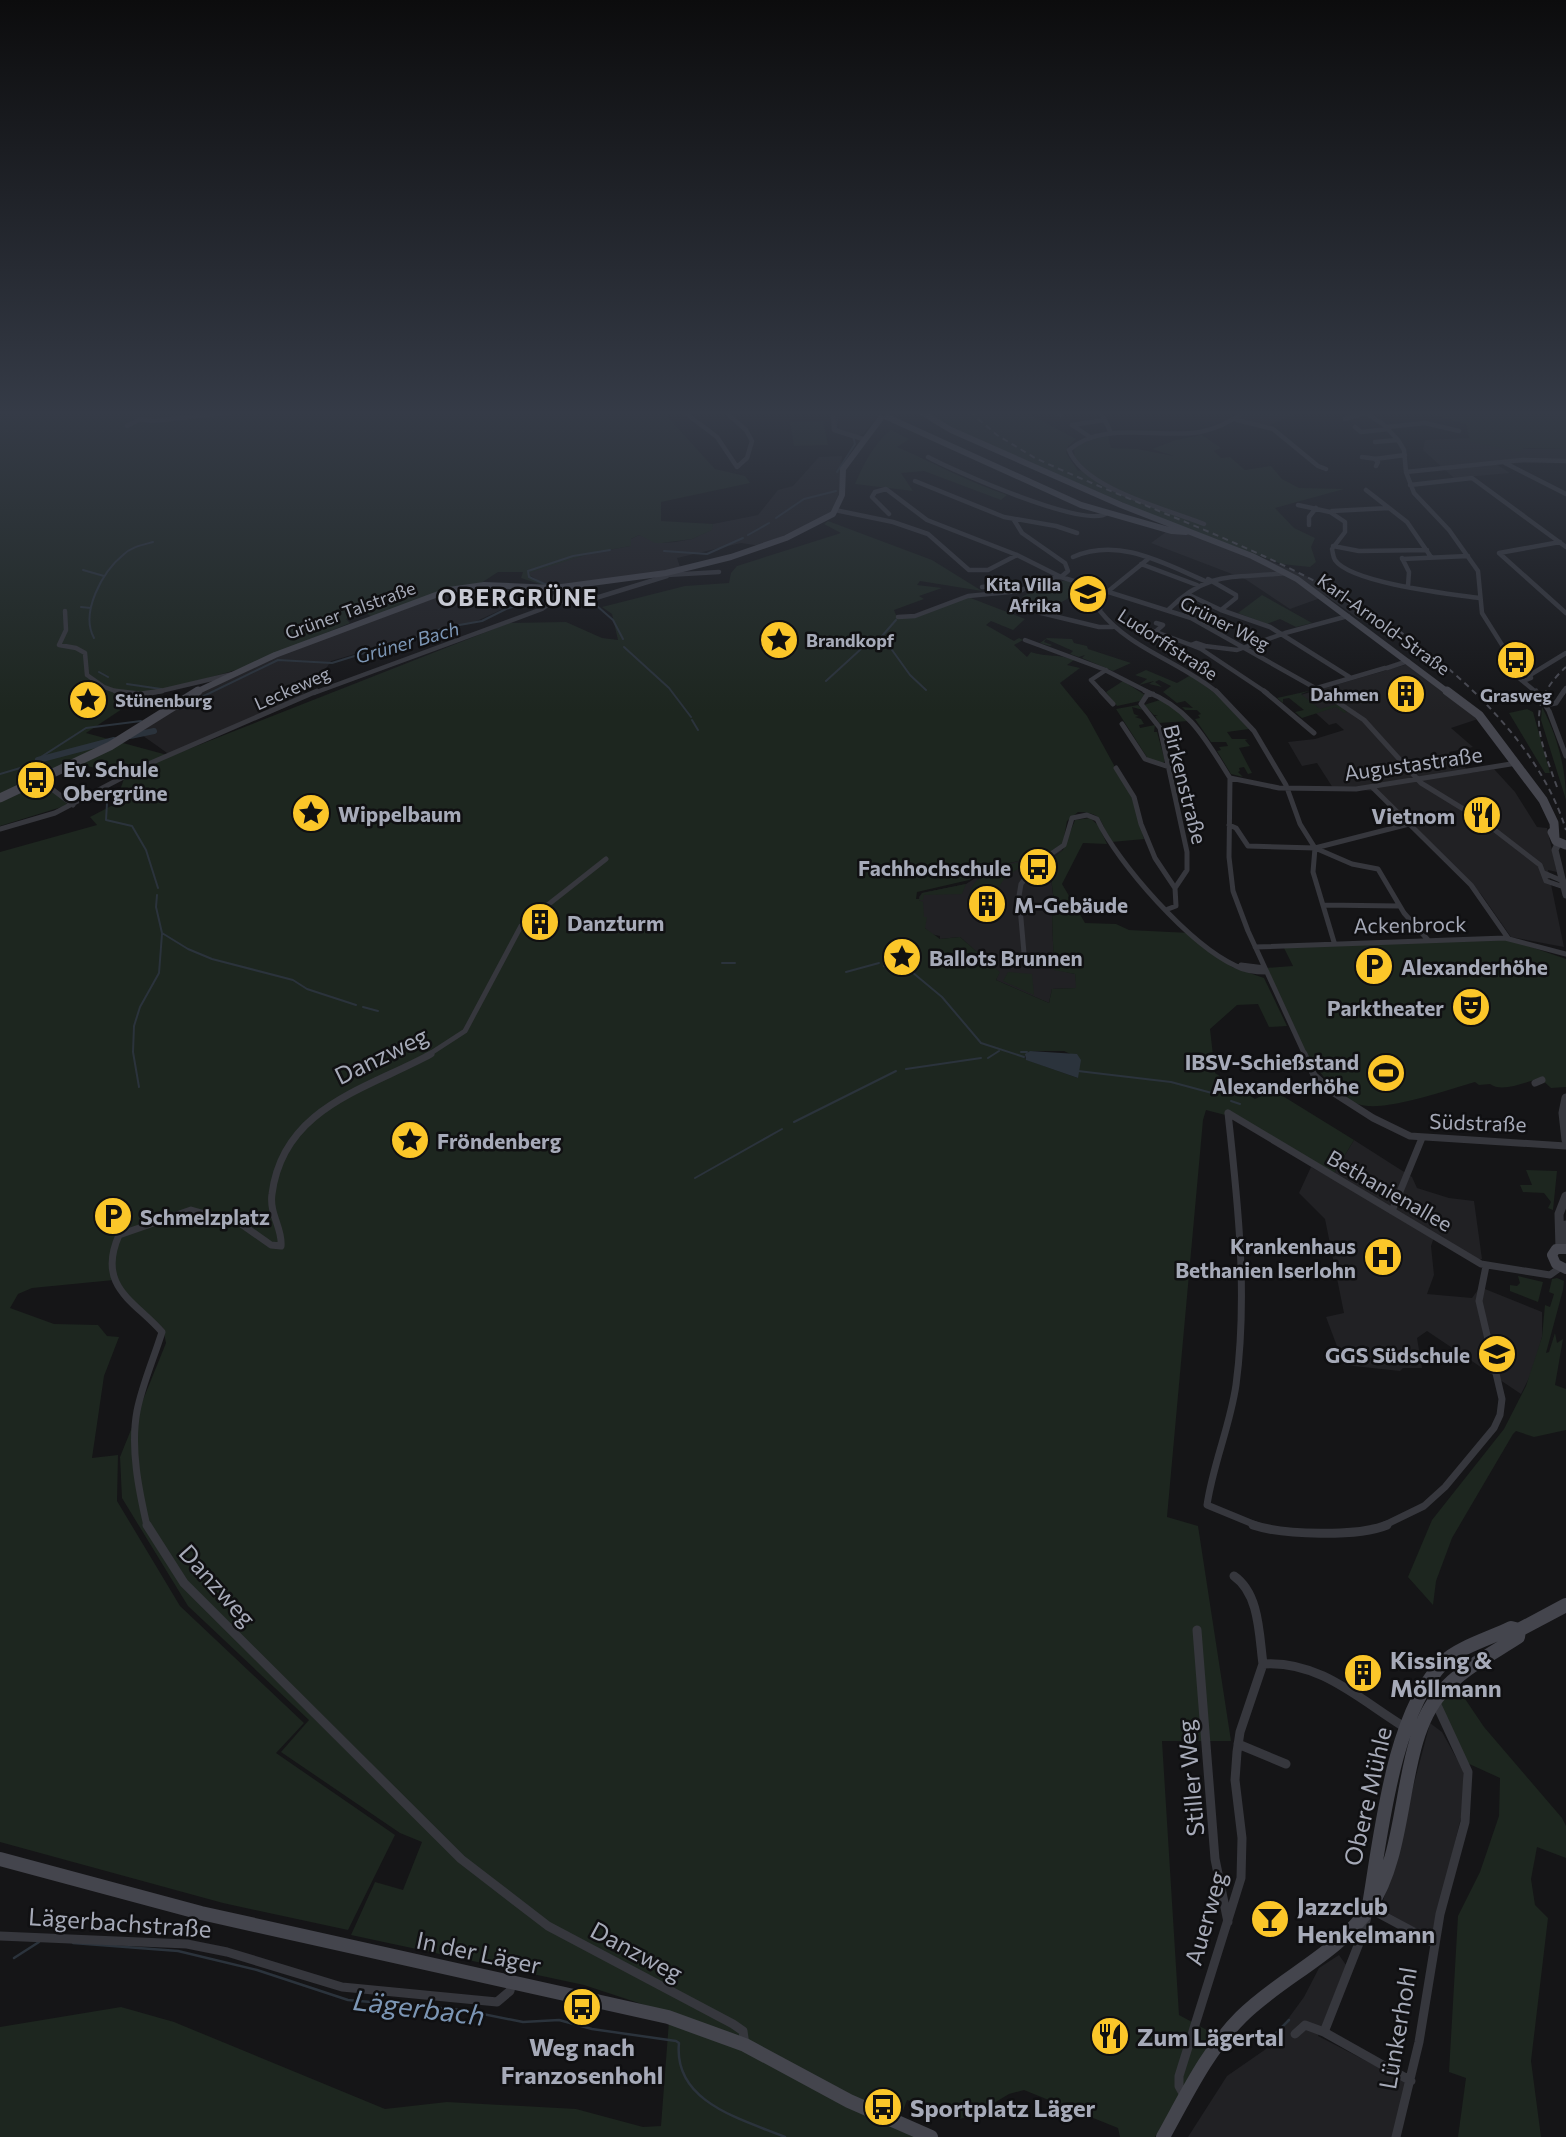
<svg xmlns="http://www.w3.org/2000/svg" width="1566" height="2137" font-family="Commissioner,sans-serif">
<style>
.built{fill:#212124}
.green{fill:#1d261f;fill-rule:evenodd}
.water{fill:#2b333c}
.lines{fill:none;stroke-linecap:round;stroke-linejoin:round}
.stream-far1{stroke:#2b333c;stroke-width:2}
.stream{stroke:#2b333c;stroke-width:2.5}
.canal{stroke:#2b333c;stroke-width:6}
.minor-far3{stroke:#36373d;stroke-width:4.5}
.minor-far2{stroke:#36373d;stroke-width:5}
.minor-far1{stroke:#36373d;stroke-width:7}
.minor{stroke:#36373d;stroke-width:9}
.tertiary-far1{stroke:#36373d;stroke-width:7}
.tertiary{stroke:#36373d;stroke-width:9}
.secondary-far3{stroke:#44454d;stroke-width:6}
.secondary-far2{stroke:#44454d;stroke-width:9}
.secondary-far1{stroke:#44454d;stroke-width:10}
.secondary{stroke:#44454d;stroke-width:14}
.rail{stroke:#494a52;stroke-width:2;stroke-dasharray:6 4.5;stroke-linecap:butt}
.labels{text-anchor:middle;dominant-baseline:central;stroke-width:5;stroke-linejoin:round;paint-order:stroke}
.far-poi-label{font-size:18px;font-weight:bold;fill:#a6aab8;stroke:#101012;text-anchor:end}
.far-street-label{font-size:18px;fill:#a6aab8;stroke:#101012}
.far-water-label{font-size:19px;font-style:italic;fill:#7c96b5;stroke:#101012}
.street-label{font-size:21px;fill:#a6aab8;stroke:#101012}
.poi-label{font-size:21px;font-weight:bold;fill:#a6aab8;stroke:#101012;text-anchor:start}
.far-district-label{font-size:23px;font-weight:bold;letter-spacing:2px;fill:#c8cad4;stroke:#101012}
.near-street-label{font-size:24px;fill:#a6aab8;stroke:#101012}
.near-poi-label{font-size:24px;font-weight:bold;fill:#a6aab8;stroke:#101012;text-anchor:start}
.near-water-label{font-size:28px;font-style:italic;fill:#7c96b5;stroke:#101012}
</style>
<rect width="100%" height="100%" fill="#151517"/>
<!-- built -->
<path class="built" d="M837 412H881L863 434 857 436 839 430Z
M1244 412H1301L1267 426 1238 419Z
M1469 438 1522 449H1566V461L1496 464 1510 473 1454 478 1423 450 1425 440Z
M842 456 839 494 830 514 761 546 741 543 677 558 681 570 552 588 529 575 530 571 592 553 630 546 631 539 639 535 662 543 675 542 692 539 711 530 713 524 758 515 778 490 793 486 819 457Z
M1166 532H1202L1311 578 1375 615 1359 619 1326 596 1290 609 1245 579 1151 543Z
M481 587 503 609 470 624 450 626 331 661 314 686 286 707 170 755 139 733 203 691 267 660 451 592Z
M1408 664 1478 719 1451 728 1473 747 1449 752 1471 773 1494 769 1515 792 1537 827 1547 828 1557 872 1548 870 1564 947 1511 937 1481 894 1375 791 1333 788 1317 763 1302 766 1288 742 1315 739 1344 730 1336 723 1329 725 1297 696Z
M1055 846 1063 850 1043 865 1044 876 1051 877 1055 911 1052 914 1054 969 1075 974 1077 988 1052 989 1049 1003 996 980 999 972 960 937 940 939V936L930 934 925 928 919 897 922 893 966 884 994 866 1039 857Z
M1354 1140 1412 1177 1417 1188 1449 1198 1474 1201 1482 1259 1474 1260 1434 1237 1431 1246 1434 1275 1427 1294 1472 1298 1480 1287 1542 1312V1337L1533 1370 1521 1394 1427 1331 1417 1338 1422 1368H1403L1400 1371 1344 1365 1326 1317 1344 1313 1325 1219 1299 1193 1311 1167 1331 1178Z
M1430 1723 1442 1732 1463 1770V1809L1432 1938 1381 1909Z
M1339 1955 1346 1965 1318 2036 1409 2083 1395 2137H1188L1227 2076 1266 2049 1304 1997 1319 1968Z"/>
<!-- green -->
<path class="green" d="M0 412H663L715 469 745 476 750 483 661 502V521L713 524 712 530 692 539 662 543H655L639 535 631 539V546L592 553 529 573 532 578 552 588 521 578 523 572H498L478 585 465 586 372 617 363 611 346 619 350 623 236 670 159 692 146 693 86 733 171 756 509 623 566 622 602 638 618 640 612 614 602 607 685 586 729 583 731 573 737 566 841 533 824 524 828 521 932 560 982 591 920 581 917 585 942 588 919 596 924 599 894 610 896 615 913 618 968 597 1025 619 1013 630 991 621 986 625 1014 641 1019 638 1023 640 1014 645 1027 657 1031 652C1048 658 1057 653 1074 660L1067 665 1080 668 1060 683 1087 716 1132 798 1144 839 1112 842C1099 826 1107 812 1078 812L1067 821 1063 843 1045 856 1003 864 969 880 917 892 916 899H919L922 893 966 884 962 894 924 895 923 900H919L923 902 924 917H927L925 928 940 939 960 937 1000 972 996 980 1049 1003 1052 989 1076 988 1075 974 1054 970 1052 914 1055 911 1051 877 1044 876 1043 865 1063 850 1075 820 1090 818 1098 825 1107 844 1083 843 1062 884 1085 923 1116 924 1129 930 1190 933 1232 967 1264 978 1287 1026 1269 1027 1258 1004 1237 1005 1210 1029 1215 1073 1255 1099 1273 1090 1354 1140 1331 1178 1229 1116 1206 1110 1203 1120 1167 1517 1198 1526 1231 1741H1162L1179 2015 1216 2035 1155 2137H1120L1118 2128 1024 2090 1009 2094 979 2112 960 2119 907 2100 899 2121 669 2013 584 1985 351 1935 375 1882 403 1890 422 1842 400 1833 281 1752 309 1720 188 1606 122 1498 120 1457 166 1343 163 1328 123 1295 114 1280 32 1288 18 1294 10 1308 54 1324 98 1325 107 1336 119 1337 104 1376 92 1458 118 1455 117 1501 180 1606 304 1723 276 1753 395 1835 348 1930 223 1903 0 1842V852L97 825 90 817 115 804 125 776 80 764 45 782 68 805 0 826ZM1030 1051H1064L1077 1057 1078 1078 1027 1060 1024 1057Z
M926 412H1025L1076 439 1068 446 1066 453 1078 471 1083 470 1075 461 1074 449 1084 441 1108 436 1111 448 1137 449 1174 456 1152 449 1176 440 1202 435 1221 448 1214 451 1221 458 1230 457 1245 470 1271 466 1282 479 1299 488 1344 489 1275 508 1294 528 1315 538 1311 547 1316 562 1310 567 1281 564 1152 515 952 429Z
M1423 412H1566V449L1528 448 1522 449 1521 452 1470 442 1466 424Z
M823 421 828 445 794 446 790 422Z
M891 430 909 439 897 447C934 463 968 482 1007 495L1001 500 924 471 901 473 913 491 855 484C864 464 873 444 891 430Z
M1067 580 1085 586C1061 604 1050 614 1022 597L1038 588Z
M1262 595 1312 623 1296 627 1280 619 1267 624 1238 613Z
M1047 638 1072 639 1074 643 1087 646 1088 649 1131 663 1113 671 1082 658 1085 655 1079 657 1070 654 1073 651 1046 639 1044 642 1052 645 1050 646 1040 643Z
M1146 670 1177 683 1191 675 1216 694 1249 729 1227 732 1232 739H1248L1245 740 1250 746 1239 748 1252 773 1248 774 1244 767 1239 768 1240 771 1238 772 1243 777 1231 774 1217 751 1221 750 1219 747 1228 746 1226 742H1211L1195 719 1200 718 1198 715 1201 714 1197 710H1185L1182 707 1193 708 1185 701 1177 703 1163 692 1171 686 1159 680 1155 682 1162 687 1149 684 1154 681 1139 685 1147 679 1135 675Z
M1123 681 1145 695 1140 701 1117 706 1106 692Z
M1313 690 1333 702 1325 704 1309 691 1301 694 1320 709 1337 704 1347 712 1344 713 1336 707 1302 718 1295 712 1304 710 1289 698 1283 699V703L1277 698Z
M1163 699 1189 721 1159 723 1155 716 1158 715H1154L1144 705Z
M1138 705 1143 710 1132 707 1134 714 1139 716 1135 717 1141 719 1144 724 1139 725 1140 728 1155 725 1154 732H1157L1165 761 1163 763 1150 762 1116 709Z
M1542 707C1557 735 1566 768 1566 800L1541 720Z
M1527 709 1533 712 1550 773H1545L1509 713Z
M1031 860 1035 861C1017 869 996 877 997 900L971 899V912L968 910C966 871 999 866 1031 860Z
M1508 939 1566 959V1087L1551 1088 1540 1078C1526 1082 1502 1093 1490 1084L1479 1085 1475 1082C1447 1090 1396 1108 1368 1106 1347 1105 1328 1083 1316 1067H1311L1266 968 1293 966 1283 946Z
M1008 972 1032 974 1034 995 1003 981Z
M1526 1170 1557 1171 1553 1210 1548 1208 1551 1202 1544 1193 1523 1192 1520 1185H1532Z
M1518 1276 1543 1282 1538 1302 1510 1291V1285L1517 1286 1520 1283Z
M1557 1278 1564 1281 1563 1290 1546 1353 1549 1352 1555 1333 1557 1343 1563 1339 1555 1385 1566 1389V1430L1534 1437 1516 1431 1513 1434 1452 1538 1436 1581 1433 1605 1408 1577 1432 1520 1504 1429 1526 1386 1542 1337 1545 1305 1550 1307 1554 1294 1549 1292 1552 1279Z
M1455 1684 1484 1727 1562 1818 1566 1826V1858L1537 1847 1531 1879 1535 1905 1548 1918 1531 2061 1541 2137H1458L1466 2078 1449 2072 1458 1916 1480 1872 1499 1816 1500 1778 1465 1762 1437 1702Z
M121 2007 174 2022 385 2109 447 2102 576 2109 643 2127 661 2126 669 2021 745 2049 922 2137H0V2027Z"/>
<!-- water -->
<path class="water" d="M1030 1051 1077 1054 1081 1060 1078 1078 1026 1060 1025 1054Z"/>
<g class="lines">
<!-- stream-far1 -->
<path class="stream-far1" d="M838 412 836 428 839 430
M837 472 855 444 853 436
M776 518 804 499 836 491
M748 535 769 523
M664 551 707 554 743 538
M83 570 104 576
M547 585 529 577 528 571 573 556 610 550
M597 606 613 620 623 639
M81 607 91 608
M896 620 882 636 910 675 926 690
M94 638C80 613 102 572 123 555 131 547 142 545 153 542
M865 646 882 636
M624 647 669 688 691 717
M99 672 108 677
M826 681 861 649
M127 684 161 689
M177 709 278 660 332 663 448 627 482 621 506 609 535 600 551 589
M692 720 698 730
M0 774 27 766 86 728 141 721
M134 774 154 764
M107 787V800
M107 803 106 820 132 826 146 850 158 888
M157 895 156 907 162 933 188 949 212 959 293 980 307 989 356 1005
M902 957 906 967 942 997 981 1043 1024 1057
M722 963H735
M884 966 904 967
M846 972 879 963
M363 1007 378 1011
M1021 1052H1027
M988 1058 999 1051
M906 1069 981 1058
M1078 1071 1171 1082 1212 1093
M139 1087 133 1052 134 1026 140 1007 159 973 162 934
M1231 1101 1240 1104
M794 1122 896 1071
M695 1178 782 1129"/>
<!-- stream -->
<path class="stream" d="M73 1943 178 1951 257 1970 348 2000 463 2010 523 2022 559 2020 592 2029 676 2041 679 2043C673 2102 741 2119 785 2137
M14 1958 39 1942
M1272 2037 1289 2020"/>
<!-- canal -->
<path class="canal" d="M130 736 154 731
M38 760 114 740"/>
<!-- minor-far3 -->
<path class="minor-far3" d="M684 412 717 437 737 467 747 458 752 441 746 430 726 412
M833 412 834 430 863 439
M1057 412 1060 415
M1101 412 1111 433
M1364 412 1383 424 1398 440 1404 450 1406 472 1414 493 1449 530 1478 571 1482 613 1519 672
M1345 419 1366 413
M1237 420 1273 429 1318 466 1326 469
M127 426 140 419 153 421 233 412
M1355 427 1361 432 1389 429
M1387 427 1425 423 1459 431
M1090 437 1072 425 1105 420
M1375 442 1398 440
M928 457C954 471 1087 530 1107 513
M1362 457 1377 459
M1505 463 1566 494
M1376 466 1378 462 1375 459 1405 455
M1406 472 1522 460 1566 461
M915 481 1004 517 1056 526 1077 533
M1410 485 1472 478 1566 547
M1366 490 1407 522 1431 557
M1298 505 1330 512 1345 522V532L1332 549C1333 553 1333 557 1335 560 1351 583 1450 594 1479 598
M835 510 893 522 928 534 969 570H988L1017 555
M1332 511 1389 508
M889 514 872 497 875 492 886 489 927 520 1017 555 1061 577 1191 618 1324 693
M1014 520 1022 533 1065 563 1068 571 1061 577
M1204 524C1167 509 1084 489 1069 450 1103 420 1158 439 1200 432 1217 429 1230 422 1244 412
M1309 525V517L1316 508
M1560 542 1499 553 1566 613
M1333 546 1359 551 1427 550
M1073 557C1119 537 1163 563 1205 581
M1402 558 1409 572 1408 586
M1148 559 1101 597 1100 611C1130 649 1181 662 1218 693
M1402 559 1468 556
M1141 564 1197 585
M667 575 719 572
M1208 579 1236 595V598L1221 610
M982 587 991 586 1003 592
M1187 594 1221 610 1270 627 1351 678
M552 602 586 601 667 576
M1169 609C1210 569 1234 579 1286 573
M65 611 66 630 59 645 76 648 85 653 87 675 104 687 121 693
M1033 611 1099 627H1113
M898 617 915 616 968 596 1020 591 1037 582 1059 577
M1148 629 1191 645
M1154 633 1163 625 1156 623
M1025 640 1103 669 1150 693
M1196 643 1205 646 1201 649 1191 645Z
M1205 646 1237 650 1285 633 1348 616
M1201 649 1267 693
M1387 668 1408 661
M1530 675 1566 653
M1526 680 1531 678 1530 675 1517 673 1519 678 1537 693
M1317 688 1385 668
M152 693 233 674
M314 693 542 609 552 602 560 587
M1103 693 1091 680 1106 670
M1563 693 1566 688"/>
<!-- minor-far2 -->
<path class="minor-far2" d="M115 691 140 694 162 691
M1101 691 1113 704
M1145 691C1190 708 1206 740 1230 778
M1216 691 1254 731 1286 785 1300 824 1315 848 1313 872 1334 942
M1264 691 1314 733
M1321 691 1364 720 1421 783 1483 821 1540 865 1546 881 1564 887
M1536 691 1549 711 1566 756
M1153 694 1147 695 1141 704 1160 728 1187 852V870L1175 888
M1546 705 1556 703 1564 691
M1122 724 1145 759 1169 767
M1116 768 1134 797 1141 824 1155 858 1175 888 1176 906 1168 909
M1230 778 1229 857 1233 891 1248 931 1305 1055
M1230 778 1279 788 1356 789 1517 763
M40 780 73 805
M1373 788 1471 885 1508 938
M1229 825 1236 828 1248 846 1315 848 1409 824
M0 829 55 813 146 765 317 691
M1315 848 1352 864 1378 869 1404 913 1428 940
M1544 873 1565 882
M1323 905 1399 906
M1255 947 1505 938 1566 954
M1024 953 1019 896 1021 884 1035 865 1064 845 1072 818 1087 815 1097 819C1118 864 1190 945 1236 966 1245 971 1256 972 1267 972
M1241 965 1265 968
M428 1055 465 1031 521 926 606 859"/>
<!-- minor-far1 -->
<path class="minor-far1" d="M1304 1054 1314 1075 1334 1093 1373 1118 1410 1136 1566 1146
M1535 1083 1542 1080
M1228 1113C1238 1203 1248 1295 1236 1385 1230 1426 1213 1464 1207 1505L1258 1526
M1228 1113 1481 1264 1550 1275 1561 1267
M1392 1211 1422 1138
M147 1526C139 1491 130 1448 137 1411 142 1385 154 1358 162 1332 135 1301 96 1287 119 1235L191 1210 241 1224 271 1245 281 1246C283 1229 269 1214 272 1194 283 1107 367 1089 431 1054
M1383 1526 1424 1506 1445 1487 1494 1428 1500 1415 1502 1399 1479 1301 1486 1266"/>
<!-- minor -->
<path class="minor" d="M147 1525 184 1583 461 1859 548 1926 733 2024 743 2031 745 2045
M1253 1525C1283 1535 1358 1537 1387 1525
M1234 1576C1260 1594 1259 1636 1263 1664
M1197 1630 1215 1859 1228 1922
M1238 1744 1286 1764
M0 1936 187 1944 227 1952 342 1987 497 2002 510 1991 512 1983
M1324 2032 1363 1933 1369 1908 1434 1943
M1295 2034 1305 2025 1324 2032 1411 2081
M1184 2095 1179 2086V2076L1241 1878 1242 1838 1235 1780 1237 1752 1240 1732 1263 1664C1320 1660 1360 1700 1406 1728
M1396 2137 1419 2042 1440 1914 1465 1822 1468 1772 1436 1703"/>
<!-- tertiary-far1 -->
<path class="tertiary-far1" d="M1559 842 1555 850 1566 895"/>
<!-- tertiary -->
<path class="tertiary" d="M1566 1098 1563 1113 1566 1140
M1566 1225V1240
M1560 1248 1559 1214 1566 1196"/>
<!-- secondary-far3 -->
<path class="secondary-far3" d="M921 412 951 430 1121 505 1252 556 1297 579 1449 693
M887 417 1081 505 1172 531 1186 532
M194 693 275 655 449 590 484 585 554 588 666 573 731 557 786 538 833 514 842 495 843 469 881 418"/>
<!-- secondary-far2 -->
<path class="secondary-far2" d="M1447 691 1479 715 1543 800 1554 823 1555 838
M0 798 110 746 198 691
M1552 832 1556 841 1566 845"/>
<!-- secondary-far1 -->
<path class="secondary-far1" d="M1566 1249H1556L1552 1255 1556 1264 1566 1269"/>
<!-- secondary -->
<path class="secondary" d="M0 1859 201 1913 668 2017 745 2045 849 2101 931 2137
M1369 1905C1381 1835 1393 1712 1444 1662 1457 1648 1493 1637 1511 1628L1519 1630 1566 1605
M1163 2137C1186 2096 1207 2051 1241 2017 1281 1977 1337 1955 1370 1907 1411 1846 1397 1742 1441 1693 1461 1669 1492 1654 1518 1637L1519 1630"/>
<!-- rail -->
<path class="rail" d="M970 412 997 435 1035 458C1191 530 1366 578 1488 706 1522 742 1551 782 1566 830
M1557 787C1540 739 1523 706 1566 667"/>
</g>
<!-- sky -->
<linearGradient id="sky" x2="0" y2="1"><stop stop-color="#0c0c0d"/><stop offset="0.58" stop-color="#353b47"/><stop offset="1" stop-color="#353b47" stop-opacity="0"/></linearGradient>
<rect width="1566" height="712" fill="url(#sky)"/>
<!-- icons -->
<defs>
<symbol id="school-disc" viewBox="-11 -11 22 22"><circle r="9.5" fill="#fbc629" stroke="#101012"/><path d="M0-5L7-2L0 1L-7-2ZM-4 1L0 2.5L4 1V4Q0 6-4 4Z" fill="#111"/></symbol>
<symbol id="sight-disc" viewBox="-11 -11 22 22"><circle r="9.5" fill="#fbc629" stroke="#101012"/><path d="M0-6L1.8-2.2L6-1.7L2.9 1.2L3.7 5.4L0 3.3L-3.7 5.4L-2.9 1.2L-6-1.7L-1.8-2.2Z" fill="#111"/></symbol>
<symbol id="bus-disc" viewBox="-11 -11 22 22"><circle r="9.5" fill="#fbc629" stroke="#101012"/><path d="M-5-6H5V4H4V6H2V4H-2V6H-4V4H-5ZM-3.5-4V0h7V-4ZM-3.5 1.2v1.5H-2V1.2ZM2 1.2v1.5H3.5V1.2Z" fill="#111"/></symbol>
<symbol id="building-disc" viewBox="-11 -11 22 22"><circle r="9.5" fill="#fbc629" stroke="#101012"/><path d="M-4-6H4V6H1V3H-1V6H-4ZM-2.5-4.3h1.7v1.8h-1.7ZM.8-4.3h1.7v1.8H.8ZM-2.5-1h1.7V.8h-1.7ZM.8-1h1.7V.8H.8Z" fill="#111"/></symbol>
<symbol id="restaurant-disc" viewBox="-11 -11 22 22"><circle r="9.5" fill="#fbc629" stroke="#101012"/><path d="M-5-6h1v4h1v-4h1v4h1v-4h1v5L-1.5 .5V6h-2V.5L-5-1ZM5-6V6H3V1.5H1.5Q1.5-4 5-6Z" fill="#111"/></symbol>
<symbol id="parking-disc" viewBox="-11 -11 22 22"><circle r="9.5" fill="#fbc629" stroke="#101012"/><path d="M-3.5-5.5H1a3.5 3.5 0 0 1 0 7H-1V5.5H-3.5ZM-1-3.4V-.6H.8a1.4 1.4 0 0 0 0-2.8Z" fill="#111"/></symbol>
<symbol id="theatre-disc" viewBox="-11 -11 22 22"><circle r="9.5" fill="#fbc629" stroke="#101012"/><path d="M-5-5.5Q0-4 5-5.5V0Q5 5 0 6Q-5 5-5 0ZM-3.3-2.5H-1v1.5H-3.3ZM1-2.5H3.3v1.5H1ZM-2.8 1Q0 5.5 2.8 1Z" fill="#111"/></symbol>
<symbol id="stadium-disc" viewBox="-11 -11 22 22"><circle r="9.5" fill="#fbc629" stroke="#101012"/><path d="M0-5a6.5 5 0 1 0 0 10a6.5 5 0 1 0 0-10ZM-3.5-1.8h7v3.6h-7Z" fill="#111"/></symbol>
<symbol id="hospital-disc" viewBox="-11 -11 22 22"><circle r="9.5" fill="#fbc629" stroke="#101012"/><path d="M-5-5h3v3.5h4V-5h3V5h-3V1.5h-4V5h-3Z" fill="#111"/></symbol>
<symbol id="bar-disc" viewBox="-11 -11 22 22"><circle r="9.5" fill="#fbc629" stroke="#101012"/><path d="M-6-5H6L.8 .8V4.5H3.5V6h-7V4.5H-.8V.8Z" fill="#111"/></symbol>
</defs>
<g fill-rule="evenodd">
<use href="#school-disc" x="1066" y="572" width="44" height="44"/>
<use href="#sight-disc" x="757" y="618" width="44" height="44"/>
<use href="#bus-disc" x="1494" y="638" width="44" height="44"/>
<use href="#building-disc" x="1384" y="672" width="44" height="44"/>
<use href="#sight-disc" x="66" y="678" width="44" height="44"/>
<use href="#bus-disc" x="14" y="758" width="44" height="44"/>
<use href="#sight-disc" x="289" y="791" width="44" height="44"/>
<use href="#restaurant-disc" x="1460" y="793" width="44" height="44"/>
<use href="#bus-disc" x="1016" y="845" width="44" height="44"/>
<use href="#building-disc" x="965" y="882" width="44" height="44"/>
<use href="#building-disc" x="518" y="900" width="44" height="44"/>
<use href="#sight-disc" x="880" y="935" width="44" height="44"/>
<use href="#parking-disc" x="1352" y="944" width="44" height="44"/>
<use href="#theatre-disc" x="1449" y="985" width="44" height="44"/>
<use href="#stadium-disc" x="1364" y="1051" width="44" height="44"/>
<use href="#sight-disc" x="388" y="1118" width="44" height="44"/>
<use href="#parking-disc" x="91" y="1194" width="44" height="44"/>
<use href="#hospital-disc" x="1361" y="1235" width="44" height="44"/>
<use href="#school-disc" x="1475" y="1332" width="44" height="44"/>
<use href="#building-disc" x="1341" y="1651" width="44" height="44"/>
<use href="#bar-disc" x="1248" y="1897" width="44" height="44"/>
<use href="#bus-disc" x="560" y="1985" width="44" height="44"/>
<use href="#restaurant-disc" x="1088" y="2014" width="44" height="44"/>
<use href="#bus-disc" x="861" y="2085" width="44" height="44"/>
</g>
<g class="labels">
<!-- far-poi labels -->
<g class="far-poi-label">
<text x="1061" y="584">Kita Villa<tspan x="1061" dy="21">Afrika</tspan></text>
<text x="806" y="640" text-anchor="start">Brandkopf</text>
<text x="1379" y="694">Dahmen</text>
<text x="1516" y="695" text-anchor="middle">Grasweg</text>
<text x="115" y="700" text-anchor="start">Stünenburg</text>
</g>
<!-- far-street labels -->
<g class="far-street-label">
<text transform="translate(350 610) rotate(-20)">Grüner Talstraße</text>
<text transform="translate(1225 623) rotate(27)">Grüner Weg</text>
<text transform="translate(1384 624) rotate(36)">Karl-Arnold-Straße</text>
<text transform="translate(1168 644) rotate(33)">Ludorffstraße</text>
<text transform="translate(292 688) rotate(-24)">Leckeweg</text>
</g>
<!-- far-water labels -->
<g class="far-water-label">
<text transform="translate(407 642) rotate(-16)">Grüner Bach</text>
</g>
<!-- street labels -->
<g class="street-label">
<text transform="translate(1413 763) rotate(-8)">Augustastraße</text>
<text transform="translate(1186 784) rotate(76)">Birkenstraße</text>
<text transform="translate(1410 924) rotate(-1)">Ackenbrock</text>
<text transform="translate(1478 1122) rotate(2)">Südstraße</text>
<text transform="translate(1390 1190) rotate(30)">Bethanienallee</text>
</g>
<!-- poi labels -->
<g class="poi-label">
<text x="63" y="768">Ev. Schule<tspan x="63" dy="24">Obergrüne</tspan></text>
<text x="338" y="813">Wippelbaum</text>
<text x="1455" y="815" text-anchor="end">Vietnom</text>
<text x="1011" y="867" text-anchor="end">Fachhochschule</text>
<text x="1014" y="904">M-Gebäude</text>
<text x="567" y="922">Danzturm</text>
<text x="929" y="957">Ballots Brunnen</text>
<text x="1401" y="966">Alexanderhöhe</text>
<text x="1444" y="1007" text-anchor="end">Parktheater</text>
<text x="1359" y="1061" text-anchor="end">IBSV-Schießstand<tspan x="1359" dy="24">Alexanderhöhe</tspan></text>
<text x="437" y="1140">Fröndenberg</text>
<text x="140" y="1216">Schmelzplatz</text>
<text x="1356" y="1245" text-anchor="end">Krankenhaus<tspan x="1356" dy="24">Bethanien Iserlohn</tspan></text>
<text x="1470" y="1354" text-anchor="end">GGS Südschule</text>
</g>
<!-- far-district labels -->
<g class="far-district-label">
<text x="518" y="597">OBERGRÜNE</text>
</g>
<!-- near-street labels -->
<g class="near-street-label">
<text transform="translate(381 1055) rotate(-26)">Danzweg</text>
<text transform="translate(218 1585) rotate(48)">Danzweg</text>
<text transform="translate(1190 1778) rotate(-95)">Stiller Weg</text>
<text transform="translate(1367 1796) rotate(-77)">Obere Mühle</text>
<text transform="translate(1205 1918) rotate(-74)">Auerweg</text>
<text transform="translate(120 1922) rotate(4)">Lägerbachstraße</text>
<text transform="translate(637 1951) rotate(28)">Danzweg</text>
<text transform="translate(479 1952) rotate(12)">In der Läger</text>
<text transform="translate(1397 2028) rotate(-80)">Lünkerhohl</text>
</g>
<!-- near-poi labels -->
<g class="near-poi-label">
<text x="1390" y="1659">Kissing &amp;<tspan x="1390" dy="28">Möllmann</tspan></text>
<text x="1297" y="1905">Jazzclub<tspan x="1297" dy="28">Henkelmann</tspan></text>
<text x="1137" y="2036">Zum Lägertal</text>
<text x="582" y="2046" text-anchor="middle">Weg nach<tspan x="582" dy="28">Franzosenhohl</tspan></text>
<text x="910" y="2107">Sportplatz Läger</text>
</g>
<!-- near-water labels -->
<g class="near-water-label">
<text transform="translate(419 2007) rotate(7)">Lägerbach</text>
</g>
</g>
</svg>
